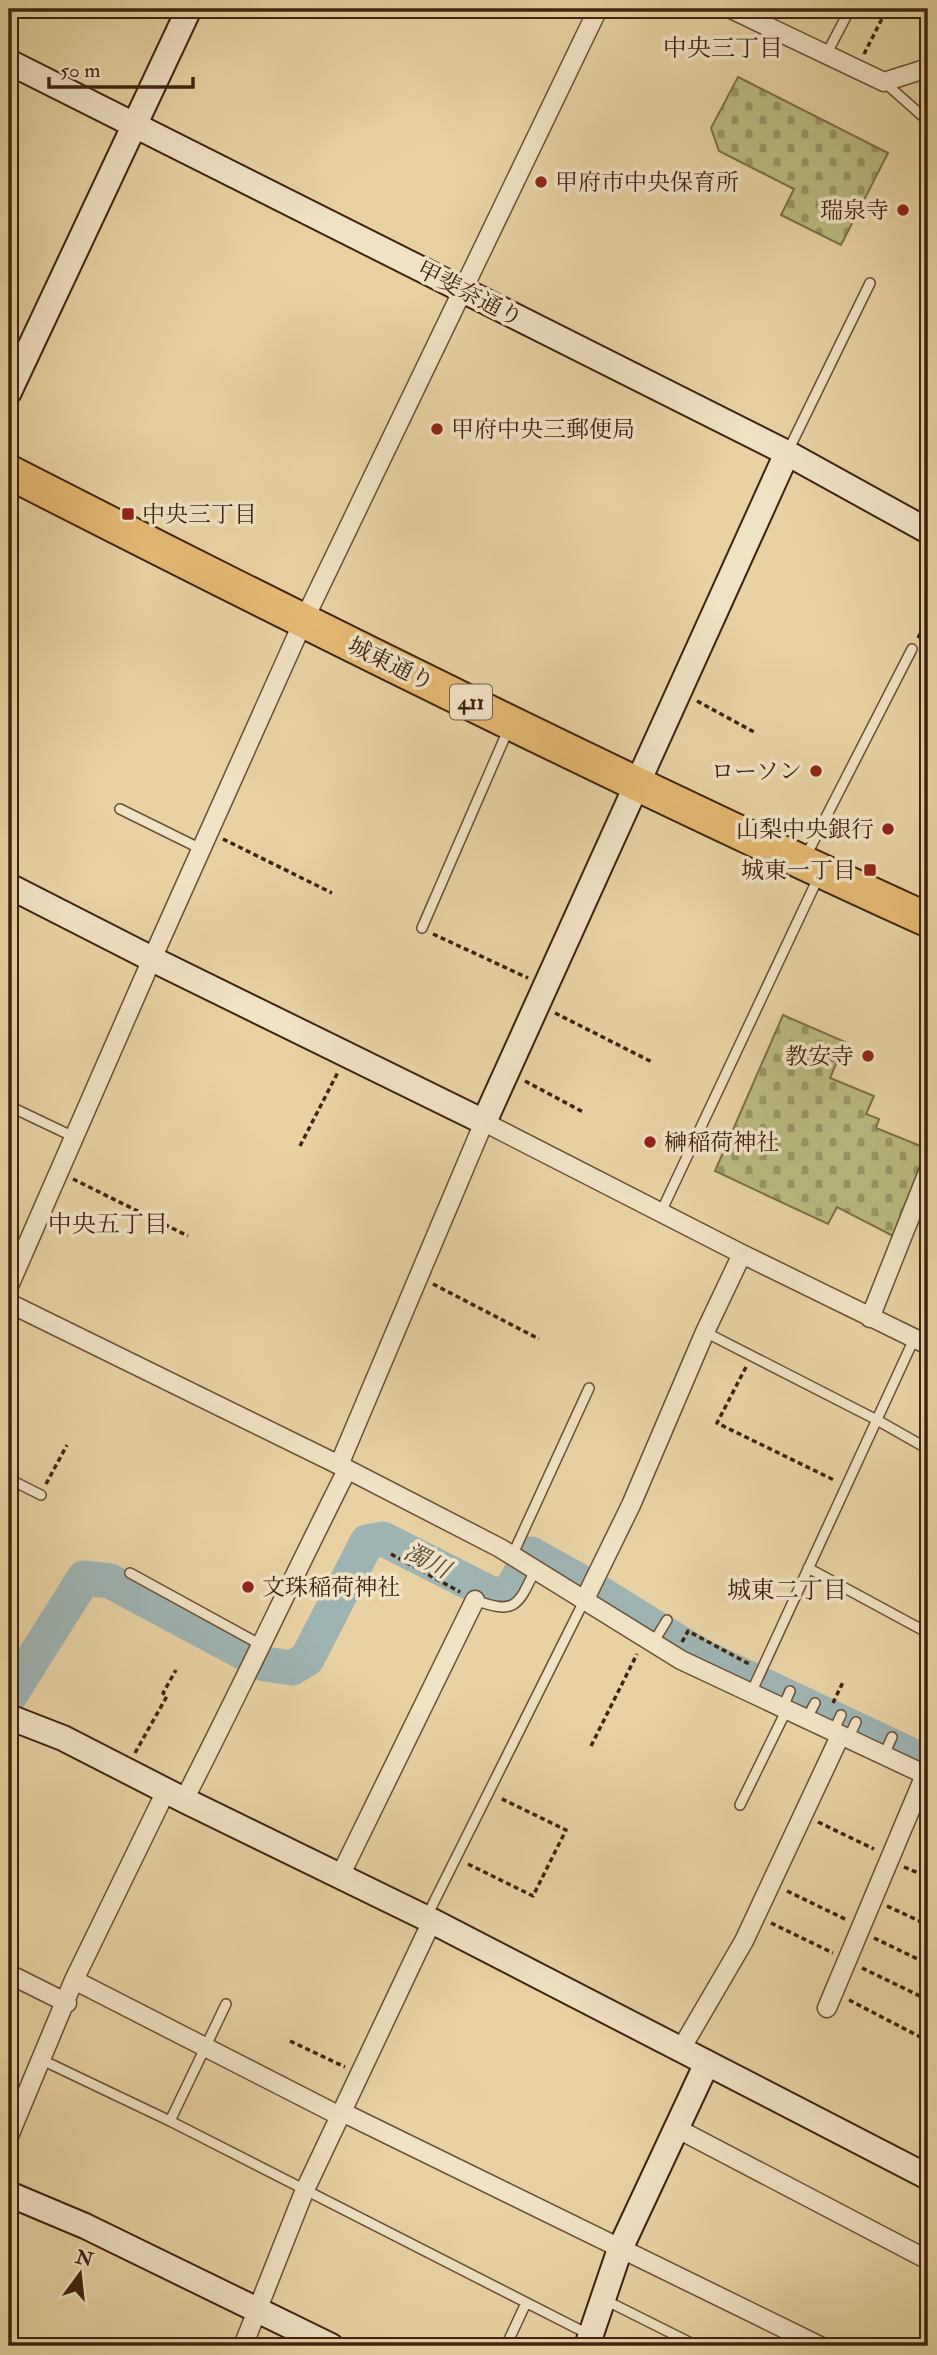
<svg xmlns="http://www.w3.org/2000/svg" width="937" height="2355" font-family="'IM FELL Double Pica','Noto Serif JP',serif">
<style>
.cemetery{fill:url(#cemetery-stones);stroke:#7d6e49;stroke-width:2}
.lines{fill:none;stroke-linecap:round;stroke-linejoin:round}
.river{stroke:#9eb4b3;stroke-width:35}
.lane-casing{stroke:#694f35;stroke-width:12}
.street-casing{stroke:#694f35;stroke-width:21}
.secondary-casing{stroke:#3f2310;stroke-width:28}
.highway-casing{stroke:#3f2310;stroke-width:37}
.path{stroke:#3f2310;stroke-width:3.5;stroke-dasharray:5 3.5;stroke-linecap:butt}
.lane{stroke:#f0e2c4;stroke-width:9}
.street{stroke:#f0e2c4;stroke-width:18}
.secondary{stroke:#f0e2c4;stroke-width:24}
.highway{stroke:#e4b972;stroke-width:33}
.poi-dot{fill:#8f2418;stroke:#f0e2c4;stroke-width:2.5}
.labels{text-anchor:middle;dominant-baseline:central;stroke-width:7;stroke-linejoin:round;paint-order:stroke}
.shield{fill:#f0e2c4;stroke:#745c46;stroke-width:2}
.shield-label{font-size:21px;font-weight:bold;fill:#3f2310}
.poi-label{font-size:23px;fill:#3f2310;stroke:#f0e2c4;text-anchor:start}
.street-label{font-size:23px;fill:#3f2310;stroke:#f0e2c4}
.neighbourhood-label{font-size:24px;fill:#3f2310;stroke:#f0e2c4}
.water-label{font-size:24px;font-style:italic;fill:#574739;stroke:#f0e2c4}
</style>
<defs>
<pattern id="cemetery-stones" width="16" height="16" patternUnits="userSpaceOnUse" patternTransform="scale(1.75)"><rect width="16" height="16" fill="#bbba82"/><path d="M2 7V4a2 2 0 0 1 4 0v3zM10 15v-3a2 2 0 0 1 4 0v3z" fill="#999769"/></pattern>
</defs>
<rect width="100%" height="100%" fill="#e8d2a4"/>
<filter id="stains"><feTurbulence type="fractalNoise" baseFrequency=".00286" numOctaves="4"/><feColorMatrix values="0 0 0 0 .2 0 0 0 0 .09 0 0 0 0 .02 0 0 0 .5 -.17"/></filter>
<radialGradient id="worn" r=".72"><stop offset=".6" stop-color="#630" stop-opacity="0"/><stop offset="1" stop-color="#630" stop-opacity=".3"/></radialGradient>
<!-- cemetery -->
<path class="cemetery" d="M738 77 888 153 841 245 781 215 794 189 719 151 711 128Z
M783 1015 845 1042 830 1078 874 1096 866 1114 879 1119 876 1128 928 1149V1172L901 1240 837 1207 828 1224 715 1171Z"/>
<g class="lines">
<!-- river -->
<path class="river" d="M9 1697 84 1578 110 1581 265 1664 292 1668 307 1659 367 1542 383 1539 490 1593 504 1595 512 1589 531 1554 590 1587 701 1656 928 1763"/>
<defs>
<path id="lane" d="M827 53 850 9
M884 82 928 121
M788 451 870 283
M120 809 201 849
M806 856 912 649
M422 928 508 730
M9 1106 74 1137
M661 1212 819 876
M705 1332 877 1420 928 1449
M9 1479 41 1495
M512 1556 589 1388
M808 1568 928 1633
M130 1573 263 1646
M475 1600C515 1615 518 1606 535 1570
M653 1643 667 1620
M751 1693 914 1339
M782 1709 790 1691
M806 1720 815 1703
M833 1732 841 1715
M848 1739 856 1722
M884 1755 892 1737
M740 1805 786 1711
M427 1916 584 1601
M42 2060 170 2121 588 2334
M170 2121 226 2004
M605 2300 697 2346
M506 2346 526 2303"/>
<path id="street" d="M731 9 884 82 928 68
M9 1286 152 959 303 622 598 9
M9 1303 339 1465 500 1548 681 1660 928 1776
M870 1318 928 1172
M339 1465 484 1122 742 1254 928 1345
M584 1601 631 1505 705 1332 742 1254
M184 1800C240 1691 292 1579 347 1470
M340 1876 475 1600
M9 1974 67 2003
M74 1980 340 2116
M827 2008 925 1775
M681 2049 744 1941 840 1736
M342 2112 820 2346
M678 2129 928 2260
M9 2136 74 1980 166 1791
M243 2346 304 2192 432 1921"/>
<path id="secondary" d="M9 62 787 453 928 531
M9 392 189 9
M9 886 152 959 484 1122 787 453
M9 1717 63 1738 184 1800 432 1921 928 2177
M9 2194 85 2226 331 2346
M587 2346 620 2249 707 2063"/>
<path id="highway" d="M9 472C312 627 618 779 928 920"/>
</defs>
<!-- lane casing -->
<use href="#lane" class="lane-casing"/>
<!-- street casing -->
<use href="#street" class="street-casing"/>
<!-- secondary casing -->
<use href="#secondary" class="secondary-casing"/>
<!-- highway casing -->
<use href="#highway" class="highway-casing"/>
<!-- path -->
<path class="path" d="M864 54 887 9
M918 638 928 618
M697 701 754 732
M223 839 332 893
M433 934 528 978
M555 1013 652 1062
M525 1081 583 1112
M300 1146 338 1072
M73 1179 188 1236
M433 1284 539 1339
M746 1367 717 1423 836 1481
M46 1484 67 1445
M391 1554 460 1592
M682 1642 688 1631 751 1665
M833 1703 843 1682
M591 1746 637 1654
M135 1753 167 1696 163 1693 176 1670
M818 1822 874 1849
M468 1864 533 1896 566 1830 500 1798
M904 1867 928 1877
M787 1891 847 1920
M887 1906 928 1925
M771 1923 833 1953
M874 1938 928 1964
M862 1968 924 1998
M849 2000 928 2041
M290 2041 345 2067"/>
<!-- lane -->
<use href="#lane" class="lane"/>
<!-- street -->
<use href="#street" class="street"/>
<!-- secondary -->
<use href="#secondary" class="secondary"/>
<!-- highway -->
<use href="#highway" class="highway"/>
</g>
<!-- markers -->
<g class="poi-dot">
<circle cx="541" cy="182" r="7"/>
<circle cx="903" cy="210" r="7"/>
<circle cx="437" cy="429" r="7"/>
<rect x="121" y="507" width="14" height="14" rx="3.5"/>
<circle cx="816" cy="771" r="7"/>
<circle cx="888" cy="829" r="7"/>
<rect x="863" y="863" width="14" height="14" rx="3.5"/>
<circle cx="868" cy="1056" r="7"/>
<circle cx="650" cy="1142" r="7"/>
<circle cx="248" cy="1587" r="7"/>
</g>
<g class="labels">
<!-- shield labels -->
<rect class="shield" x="450" y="684.5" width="42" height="35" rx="5"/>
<g class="shield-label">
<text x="471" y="702">411</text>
</g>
<!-- poi labels -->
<g class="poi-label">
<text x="555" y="182">甲府市中央保育所</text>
<text x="889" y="210" text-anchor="end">瑞泉寺</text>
<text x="451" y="429">甲府中央三郵便局</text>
<text x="142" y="514">中央三丁目</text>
<text x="802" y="771" text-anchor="end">ローソン</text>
<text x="874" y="829" text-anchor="end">山梨中央銀行</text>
<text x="856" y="870" text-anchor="end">城東一丁目</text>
<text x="854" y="1056" text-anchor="end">教安寺</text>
<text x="664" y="1142">榊稲荷神社</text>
<text x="262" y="1587">文珠稲荷神社</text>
</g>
<!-- street labels -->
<g class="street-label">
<text transform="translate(470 294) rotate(27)">甲斐奈通り</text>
<text transform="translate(391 664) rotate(26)">城東通り</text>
</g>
<!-- neighbourhood labels -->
<g class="neighbourhood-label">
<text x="723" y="48">中央三丁目</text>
<text x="108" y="1224">中央五丁目</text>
<text x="787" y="1590">城東二丁目</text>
</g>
<!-- water labels -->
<g class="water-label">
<text transform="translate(427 1561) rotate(27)">濁川</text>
</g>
</g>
<!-- margin -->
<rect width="937" height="2355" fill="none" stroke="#e8d2a4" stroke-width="35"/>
<rect x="10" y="10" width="916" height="2334" fill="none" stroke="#3f2310" stroke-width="3.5"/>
<rect x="18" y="18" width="902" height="2320" fill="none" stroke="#3f2310" stroke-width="2"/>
<!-- north arrow -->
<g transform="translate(80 2274) rotate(15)" stroke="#f0e2c4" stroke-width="5" paint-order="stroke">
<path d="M0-5L12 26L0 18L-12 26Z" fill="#3f2310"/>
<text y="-10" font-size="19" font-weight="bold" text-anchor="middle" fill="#3f2310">N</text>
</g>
<!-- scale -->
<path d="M49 77v10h144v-10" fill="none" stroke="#3f2310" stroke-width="3.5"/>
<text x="60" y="77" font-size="21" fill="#3f2310" stroke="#f0e2c4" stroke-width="5" paint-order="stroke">50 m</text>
<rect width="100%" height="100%" filter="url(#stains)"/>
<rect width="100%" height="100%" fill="url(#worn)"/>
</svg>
